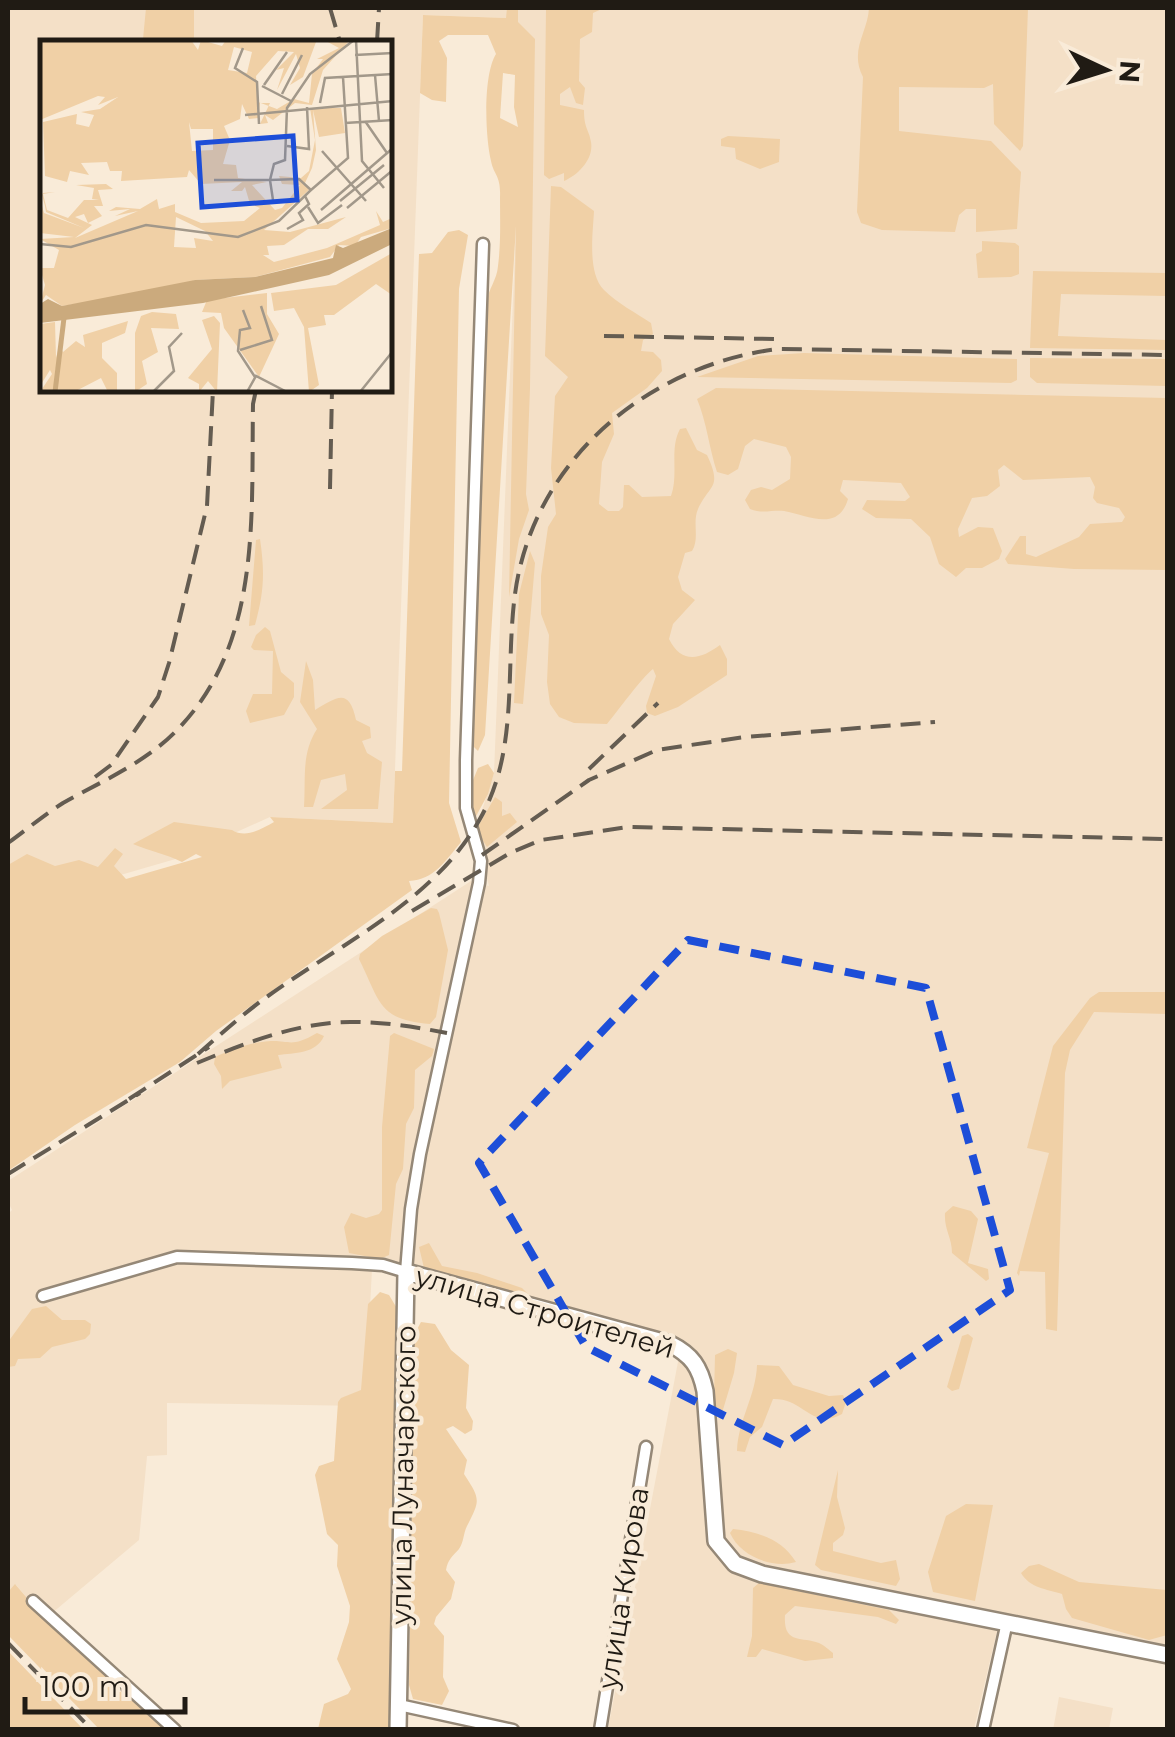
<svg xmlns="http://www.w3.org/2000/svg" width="1175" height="1737" font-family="Montserrat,sans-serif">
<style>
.built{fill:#f4e0c7;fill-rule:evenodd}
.green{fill:#f0d0a6;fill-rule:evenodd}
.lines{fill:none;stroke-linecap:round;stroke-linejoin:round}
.minor-casing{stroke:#958877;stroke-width:15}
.secondary-casing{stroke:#958877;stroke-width:20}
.minor{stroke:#fff;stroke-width:10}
.secondary{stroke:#fff;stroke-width:15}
.rail{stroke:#645c51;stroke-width:4;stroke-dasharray:20 10;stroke-linecap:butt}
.marked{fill:none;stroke:#1d4ed8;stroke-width:8;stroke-dasharray:20 12;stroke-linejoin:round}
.labels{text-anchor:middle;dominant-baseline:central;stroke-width:8;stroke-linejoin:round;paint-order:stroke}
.street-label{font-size:28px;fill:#201b14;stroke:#f9ebd8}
.inset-river{fill:none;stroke:#cbaa7d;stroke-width:5}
.inset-road{fill:none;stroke:#a2988a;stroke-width:2.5}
.view{fill:#1d4ed8;fill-opacity:0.15;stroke:#1d4ed8;stroke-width:5}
.inset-edge{fill:none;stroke:#201b14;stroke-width:5}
</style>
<rect width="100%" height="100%" fill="#f9ebd8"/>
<!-- built -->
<path class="built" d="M8 8H1167V1657L997 1631 974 1729H608L681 1346 408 1271 372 1269 365 1406 167 1403V1455L147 1456 139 1540 45 1619 16 1585 8 1592V1214L12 1210 8 1202V1181L471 881 489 886 475 832 494 773 523 51 506 18 423 15 393 823 270 817 179 858 31 901 8 912ZM42 42H390V390H42Z
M1059 1697 1113 1708 1109 1729 1053 1730Z"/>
<!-- green -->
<path class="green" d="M146 8H194V42H145L143 39Z
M507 8H518V22L535 39 530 388 526 494 529 510 519 539 509 597 516 226 485 735 478 751 472 745 487 302C488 289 497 280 498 266 501 243 500 219 500 197 501 175 494 176 491 161 485 136 483 75 496 54L488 35H448L439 41 447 58 446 102 432 100 420 93 423 15 506 18ZM503 73 515 75 514 107 518 127 500 118Z
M546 8H604L593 13 592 32 580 39 579 81 585 88 583 105 576 103 570 87 560 94V105L584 110C584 129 589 129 591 142 594 159 578 175 564 181V173L549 179 544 175Z
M869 8H1028L1023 146 1020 151 994 124 993 84 984 88 899 87V131L991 141 1021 172 1017 229 976 232V209H966L959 215 955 232 882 230 861 223 857 212 863 77C849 50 868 32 869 8Z
M728 136 780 139 779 162 760 169 736 159 735 148 721 146V139Z
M551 186 561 187 594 211C593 233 587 273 604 290 617 303 636 313 651 323L653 334 643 340 641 351 653 352 661 360 662 371 647 388 612 413 614 434 602 462 599 504 608 511H619L623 507 624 485H629L642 497 671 496C679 474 669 449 680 429L686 428 697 450 707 455C723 489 709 484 698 509 692 523 700 538 692 551L685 553 678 577 682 590 695 600 673 624 669 639C682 665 701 659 720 645L727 659V675L678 707 655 716 647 713 646 706 656 676 653 669C642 677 618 711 607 724L574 723 559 717 550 704 547 682 549 635 541 614V576L548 527 556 514 551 468 555 396 568 377 545 356Z
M459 230 468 235 459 289 449 803 461 842C446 860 434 880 409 881L412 890 216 1031 180 1062 75 1125 8 1171V865L27 854 55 866 79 860 98 867 115 848 123 854 114 866 126 879 202 857 196 854 182 862C166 854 150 851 133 844L174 822 232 830C246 839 261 829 274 822L270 817 393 823 395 771H402L419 254 432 253 448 232Z
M982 241 1015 243 1019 246V274L1011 277 978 278 976 254 982 251Z
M1033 271 1167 273V296L1061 294 1058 336 1167 340V350L1030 348Z
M804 353 1017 359V380L1011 383 697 377 758 356Z
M1030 358 1167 359V386L1037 383 1030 377Z
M716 388 1167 398V570L1074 569 1008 564 1005 559 1020 536H1026V554L1036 557 1079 537 1090 524 1122 522 1125 517 1119 508 1097 503 1093 498 1095 487 1090 477 1023 480 1004 465 998 470 1000 486 987 496 972 498 958 529 959 537 978 527 993 528 1002 551 999 559 982 568H966L956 577 939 564 930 537 911 519 876 518 862 509 867 500 905 501 910 497 901 483 843 480 840 491 848 499C838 533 807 515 784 511 771 510 762 514 750 509L745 500 751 490 761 487 772 490 790 479 791 457 786 447 754 439 745 446 738 469 728 475 717 472C709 448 707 423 697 399Z
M260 539C265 573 264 592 255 625L249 626 256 540Z
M530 551 535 563 523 704 514 703 519 594Z
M265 627 270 631 281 672 294 683V697L284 715 250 723 246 711 253 694H272L273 651 254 650 251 647 256 635Z
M306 661 313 680 315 710C337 697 349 687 356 720L370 727 371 738 362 741 367 753 382 762 378 809H321L347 790 345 774 321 780 313 807H304C306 778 301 754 317 729L300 702Z
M488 764 494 773 488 794 474 820 471 785 478 768Z
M495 797 502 802V816L510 813 517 822 487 847 476 830Z
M431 908 437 909 439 913 448 950 436 1017 430 1024C378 1020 380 1001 359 959L360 954 382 936Z
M1099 992H1167V1014L1094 1012 1070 1050 1065 1073 1057 1331 1046 1329 1045 1272 1020 1271 1019 1276 1017 1273 1049 1153 1027 1148 1053 1046 1090 998Z
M317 1033 324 1036C316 1054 294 1053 278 1055L282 1068 230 1081 222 1089 221 1076 214 1064 215 1057C230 1050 245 1044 262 1042 290 1038 288 1050 317 1033Z
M394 1033 434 1049 432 1056 415 1070 414 1108 406 1124 403 1169 396 1184 389 1255 380 1259 349 1253 344 1227 351 1213 366 1218 379 1214 382 1210V1127L390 1036Z
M953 1206 971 1211 978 1219 968 1263 988 1269 989 1279 986 1281 952 1253C952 1237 944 1230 945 1213Z
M429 1243 442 1266 477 1273 522 1288 528 1294 522 1297 494 1286 424 1268 419 1247Z
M380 1292 389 1295 398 1310 389 1729H318L324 1704 348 1694 351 1689 337 1659 349 1622 350 1606 337 1566 338 1545 327 1534 315 1475 319 1466 334 1461 338 1402 341 1398 361 1390 368 1304Z
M46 1306 62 1320H85L91 1324 90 1334 85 1339 52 1347 40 1358 18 1359 15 1366 8 1367V1342L32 1309Z
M421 1322 435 1324 451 1350 469 1365 466 1408 473 1421 472 1430 465 1434 453 1426 446 1429 467 1460 464 1474C481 1500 480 1500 467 1526 463 1534 464 1542 459 1549 452 1557 448 1559 446 1570L455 1582 451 1599 436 1617 434 1624 444 1636 443 1677 449 1691 442 1705 413 1699 409 1685 414 1335Z
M968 1334 973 1338 959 1389 952 1391 947 1387 962 1336Z
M728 1349 737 1353 734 1373 722 1413 717 1412 714 1398 715 1355Z
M757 1365 779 1366 793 1385 829 1396 843 1395 846 1402 842 1414C812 1431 804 1398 773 1399L762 1427 750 1437 745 1452 737 1451C738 1420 756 1396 757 1365Z
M838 1470 837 1497 845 1528 843 1535 833 1543V1551L881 1563 896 1560 900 1579 896 1586 821 1570 815 1565Z
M966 1504 993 1505 975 1601 933 1592 928 1572 946 1516Z
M733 1529C759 1532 782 1539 796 1562 772 1569 740 1556 730 1533Z
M1039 1564 1079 1582 1167 1590V1635L1149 1640 1072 1618 1066 1609 1062 1594C1046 1589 1030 1588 1021 1573L1029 1566Z
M759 1583 889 1610 899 1620 896 1624 878 1617 795 1606 785 1615C783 1645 802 1636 819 1643 824 1645 829 1650 833 1653V1658L805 1661 762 1649 756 1657H747L752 1636 753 1588Z
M15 1584 45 1619 166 1729H99L8 1635V1592Z
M8 1651 83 1729H8Z"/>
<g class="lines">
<defs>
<path id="minor" d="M43 1296 177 1257 352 1263 383 1265 406 1272 411 1209 420 1154 479 883 481 861 466 808V760L483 244
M33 1601 175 1730
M399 1705 513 1730
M600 1730 646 1447
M983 1730 1007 1622"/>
<path id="secondary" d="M398 1730 406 1272 670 1344C692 1355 700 1367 705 1391L716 1541 735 1564 762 1574 1168 1655"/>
</defs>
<!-- minor casing -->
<use href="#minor" class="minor-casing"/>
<!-- secondary casing -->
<use href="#secondary" class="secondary-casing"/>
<!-- minor -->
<use href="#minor" class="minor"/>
<!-- secondary -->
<use href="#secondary" class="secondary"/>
<!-- rail -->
<path class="rail" d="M330 8 340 42
M377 42 379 8
M604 336 774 339
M330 489 332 390
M589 769 658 703
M95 777 111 765 158 697 169 663 207 506 213 390
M8 843C26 830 44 815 63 803 102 781 147 762 178 729 262 642 251 515 253 404L256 390
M482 855 589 780 657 750 745 737 935 722
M412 911 510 853 541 840 628 827 1168 839
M198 1054C221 1034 244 1013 268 996 343 942 435 901 481 817 519 749 505 669 515 594 533 460 648 365 778 349L1168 355
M197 1063C245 1043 301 1021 354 1022 385 1022 416 1027 447 1033
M129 1099 209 1047
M8 1174 140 1093
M8 1643 92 1730"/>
</g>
<!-- marked area -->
<path class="marked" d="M688 940 926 988 1010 1290 783 1445 586 1347 479 1163Z"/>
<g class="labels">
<!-- street labels -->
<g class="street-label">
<text transform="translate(545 1312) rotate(16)">улица Строителей</text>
<text transform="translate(403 1475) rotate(-89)">улица Луначарского</text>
<text transform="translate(623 1588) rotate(-81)">улица Кирова</text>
</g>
</g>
<!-- overview -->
<g transform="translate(40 40)">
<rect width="352" height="352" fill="#f9ebd8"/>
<path d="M0 0H151L158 10 161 0 182 6 186 0H310L283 30 272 65 255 63 233 80 225 75 228 83 220 84 230 63H220L218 78 209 79 202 64 200 79 184 86 190 100 183 124 196 125 198 138 227 142 212 145 235 170 242 168 260 145 242 144 239 136 261 138 269 131 275 100 270 68H301L305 93 279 97 273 70 276 110 272 128 265 143 269 150 224 190 250 192 306 177 288 189H268L244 205 227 206 229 215H223L234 222 287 208 340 185 336 171 343 182 352 178V188L321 197 315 206 299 205 290 217 215 237 155 240 140 248 22 266 6 255 0 264 5 245 0 228H14L19 210 0 199 34 197 0 193V159L4 173 44 188 6 172 5 166 2 155 3 153 15 152 3 154 7 170 28 178 44 160H59L52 159 54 148 36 145 66 144 73 149 58 150 63 166H54L62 176 48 183 44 174 35 177 52 185 35 198 98 171 75 176 90 169 69 171 76 167 100 169 117 159 119 169 135 164V172L161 183 204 181 220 168 210 164 205 147 202 151H191L202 142 161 144 149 130 147 137 81 141 82 131H70L67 122 41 123 49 135 30 131 27 142 5 136 3 82 37 74 36 84 49 87 54 75 41 72 60 69 78 57 58 65 65 57 58 56 0 80ZM286 1 299 8 277 19H283L272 34 269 63 254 59 237 69 218 62 216 36 238 11 254 12 236 30 244 28 237 50 256 14 260 28 250 45 263 37 276 2ZM194 7 212 12 207 33 188 30ZM149 82 151 89H173V110L152 111ZM136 177 165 191 173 201 154 198 156 208 134 207ZM352 213V255L336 244 294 275H284L286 285 268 288 279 345 269 352 264 287 254 268 234 271 231 253 296 245ZM227 253V274L239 294 219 337 184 288 181 273 162 272 167 260ZM112 272 136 274 139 289 111 288 118 312 102 321 107 344 95 352V293L101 276ZM174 276 180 283 177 352 168 341 159 352V344L148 338 172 309 162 280ZM88 281 85 293 62 303V318L77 333V352H68L61 338 34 352H0L12 334 10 330 0 346V284L15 282 16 318 19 306 23 312 36 301 45 307 43 295Z" fill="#f0d0a6" fill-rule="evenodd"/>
<path d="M352 188V204L289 235 163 263 0 283V264L8 259 22 266 155 240 215 237 293 218 296 205 303 208Z" fill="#cbaa7d"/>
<path class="inset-river" d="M15 352 24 278"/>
<path class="inset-road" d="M316 0 322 121 344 148M203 8 195 28 217 42 219 84M315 15 353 13M335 35 339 81M224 45 247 12M222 46 251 61M242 54 262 15M280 63 285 38 353 34M205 75 353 61M325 81 347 113M305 83 353 80M247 106 269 109 267 67M282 111 326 161M174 140H230L233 160M271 150 308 118 303 37M300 161 344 125M268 167 278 183 302 165M307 168 353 130M281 170 353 108M247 189 263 180 259 173 269 164 265 156M0 204 31 207 106 185 198 197 239 181 271 150 259 139 230 140 234 124 245 120 247 68 270 34 314 0M203 270 210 288 200 290 198 311 215 337M200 310 232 300 221 266M113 352 134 331 129 307 142 293M207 352 216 336 247 352M320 352 353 311"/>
<path class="view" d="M253 96 257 160 162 167 158 103Z"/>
<rect width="352" height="352" class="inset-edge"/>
</g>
<!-- border -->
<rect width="1175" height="1737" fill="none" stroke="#201b14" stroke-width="20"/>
<!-- north arrow -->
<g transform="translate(1105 70) rotate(94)" stroke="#f9ebd8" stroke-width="8" paint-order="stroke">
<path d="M0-8L18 38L0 25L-18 38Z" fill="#201b14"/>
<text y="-15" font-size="28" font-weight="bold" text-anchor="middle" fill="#201b14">N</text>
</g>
<!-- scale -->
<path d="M25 1697v15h160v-15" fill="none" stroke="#201b14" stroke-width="5"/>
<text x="40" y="1697" font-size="30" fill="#201b14" stroke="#f9ebd8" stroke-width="8" paint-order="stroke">100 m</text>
</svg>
